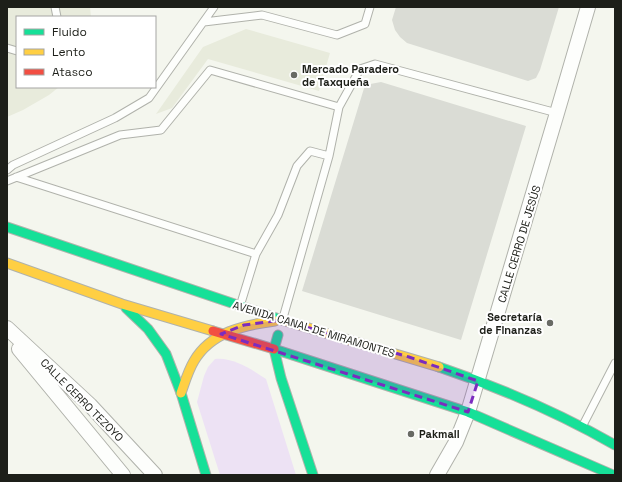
<svg xmlns="http://www.w3.org/2000/svg" width="622" height="482" font-family="'Space Grotesk',sans-serif">
<style>
.built{fill:#e8ebdc}
.green{fill:#ede2f4}
.building{fill:#dadcd5}
.lines{fill:none;stroke-linecap:round;stroke-linejoin:round}
.lane-casing{stroke:#b0b2ab;stroke-width:9}
.street-casing{stroke:#b0b2ab;stroke-width:16}
.fast-casing{stroke:#b0b2ab;stroke-width:11}
.slow-casing{stroke:#b0b2ab;stroke-width:11}
.jam-casing{stroke:#b0b2ab;stroke-width:11}
.lane{stroke:#fdfefc;stroke-width:7}
.street{stroke:#fdfefc;stroke-width:14}
.fast{stroke:#16e098;stroke-width:9}
.slow{stroke:#ffcf43;stroke-width:9}
.jam{stroke:#f24e42;stroke-width:9}
.marked{fill:#7b2cbf;fill-opacity:0.2;stroke:#7b2cbf;stroke-width:3;stroke-dasharray:8 5;stroke-linejoin:round}
.poi-dot{fill:#686a64;stroke:#fff;stroke-width:1.5}
.labels{text-anchor:middle;dominant-baseline:central;stroke-width:4;stroke-linejoin:round;paint-order:stroke}
.poi-label{font-size:11px;font-weight:bold;fill:#1d1f19;stroke:#fff;text-anchor:start}
.street-label{font-size:11px;fill:#1d1f19;stroke:#fff}
</style>
<rect width="100%" height="100%" fill="#f4f6ee"/>
<!-- built -->
<path class="built" d="M7 7H90L91 17H17V87H59L49 95 23 110 7 117Z
M246 29 330 53 319 91 208 59 172 108 156 114 203 47Z"/>
<!-- green -->
<path class="green" d="M215 359C233 357 251 369 266 379L296 475H220L197 402 204 376 208 367Z"/>
<!-- building -->
<path class="building" d="M396 7H559L540 70 536 78 528 81 407 43 400 37 395 30 392 20Z
M381 82 526 126 461 340 302 291 365 85Z"/>
<g class="lines">
<defs>
<path id="lane" d="M55 7 57 17
M204 22 262 15 337 35 365 24 370 7
M7 48 17 51
M7 170 13 165 115 118 149 98 214 7
M16 177 256 254
M7 181 120 135 161 130 210 70 339 107
M241 303 256 254 278 215 297 166 310 151 329 156
M283 318 329 156 339 107 360 69 375 64 557 113
M583 425 615 363"/>
<path id="street" d="M7 328 90 405 155 475
M19 349 123 475
M437 475 456 442 468 412 557 113 588 7"/>
<path id="fast" d="M7 227 282 320
M126 308 148 329 166 354 181 393 206 475
M278 335 274 349 281 378 313 475
M274 349 468 412 613 475
M439 367C501 388 559 413 615 445"/>
<path id="slow" d="M7 263 122 304 213 331
M282 320 439 367
M181 393C185 382 188 371 194 361 211 332 244 325 275 321"/>
<path id="jam" d="M213 331 274 349"/>
</defs>
<!-- lane casing -->
<use href="#lane" class="lane-casing"/>
<!-- street casing -->
<use href="#street" class="street-casing"/>
<!-- fast casing -->
<use href="#fast" class="fast-casing"/>
<!-- slow casing -->
<use href="#slow" class="slow-casing"/>
<!-- jam casing -->
<use href="#jam" class="jam-casing"/>
<!-- lane -->
<use href="#lane" class="lane"/>
<!-- street -->
<use href="#street" class="street"/>
<!-- fast -->
<use href="#fast" class="fast"/>
<!-- slow -->
<use href="#slow" class="slow"/>
<!-- jam -->
<use href="#jam" class="jam"/>
</g>
<!-- marked area -->
<path class="marked" d="M282 320 409 357 478 381 468 412 221 334 244 325Z"/>
<!-- markers -->
<g class="poi-dot">
<circle cx="294" cy="75" r="4"/>
<circle cx="550" cy="323" r="4"/>
<circle cx="411" cy="434" r="4"/>
</g>
<g class="labels">
<!-- poi labels -->
<g class="poi-label">
<text x="302" y="69">Mercado Paradero<tspan x="302" dy="13">de Taxqueña</tspan></text>
<text x="542" y="317" text-anchor="end">Secretaría<tspan x="542" dy="13">de Finanzas</tspan></text>
<text x="419" y="434">Pakmail</text>
</g>
<!-- street labels -->
<g class="street-label">
<text transform="translate(519 244) rotate(-73)">CALLE CERRO DE JESÚS</text>
<text transform="translate(314 329) rotate(17)">AVENIDA CANAL DE MIRAMONTES</text>
<text transform="translate(82 400) rotate(45)">CALLE CERRO TEZOYO</text>
</g>
</g>
<!-- border -->
<rect width="622" height="482" fill="none" stroke="#1d1f19" stroke-width="16"/>
<!-- legend -->
<rect x="16" y="16" width="140" height="72" fill="#ffffff" stroke="#a5a5a3"/>
<rect x="24" y="29" width="20" height="6" fill="#16e098" stroke="#a5a5a3"/>
<text x="52" y="36" font-size="12" fill="#1d1f19">Fluido</text>
<rect x="24" y="49" width="20" height="6" fill="#ffcf43" stroke="#a5a5a3"/>
<text x="52" y="56" font-size="12" fill="#1d1f19">Lento</text>
<rect x="24" y="69" width="20" height="6" fill="#f24e42" stroke="#a5a5a3"/>
<text x="52" y="76" font-size="12" fill="#1d1f19">Atasco</text>
</svg>
